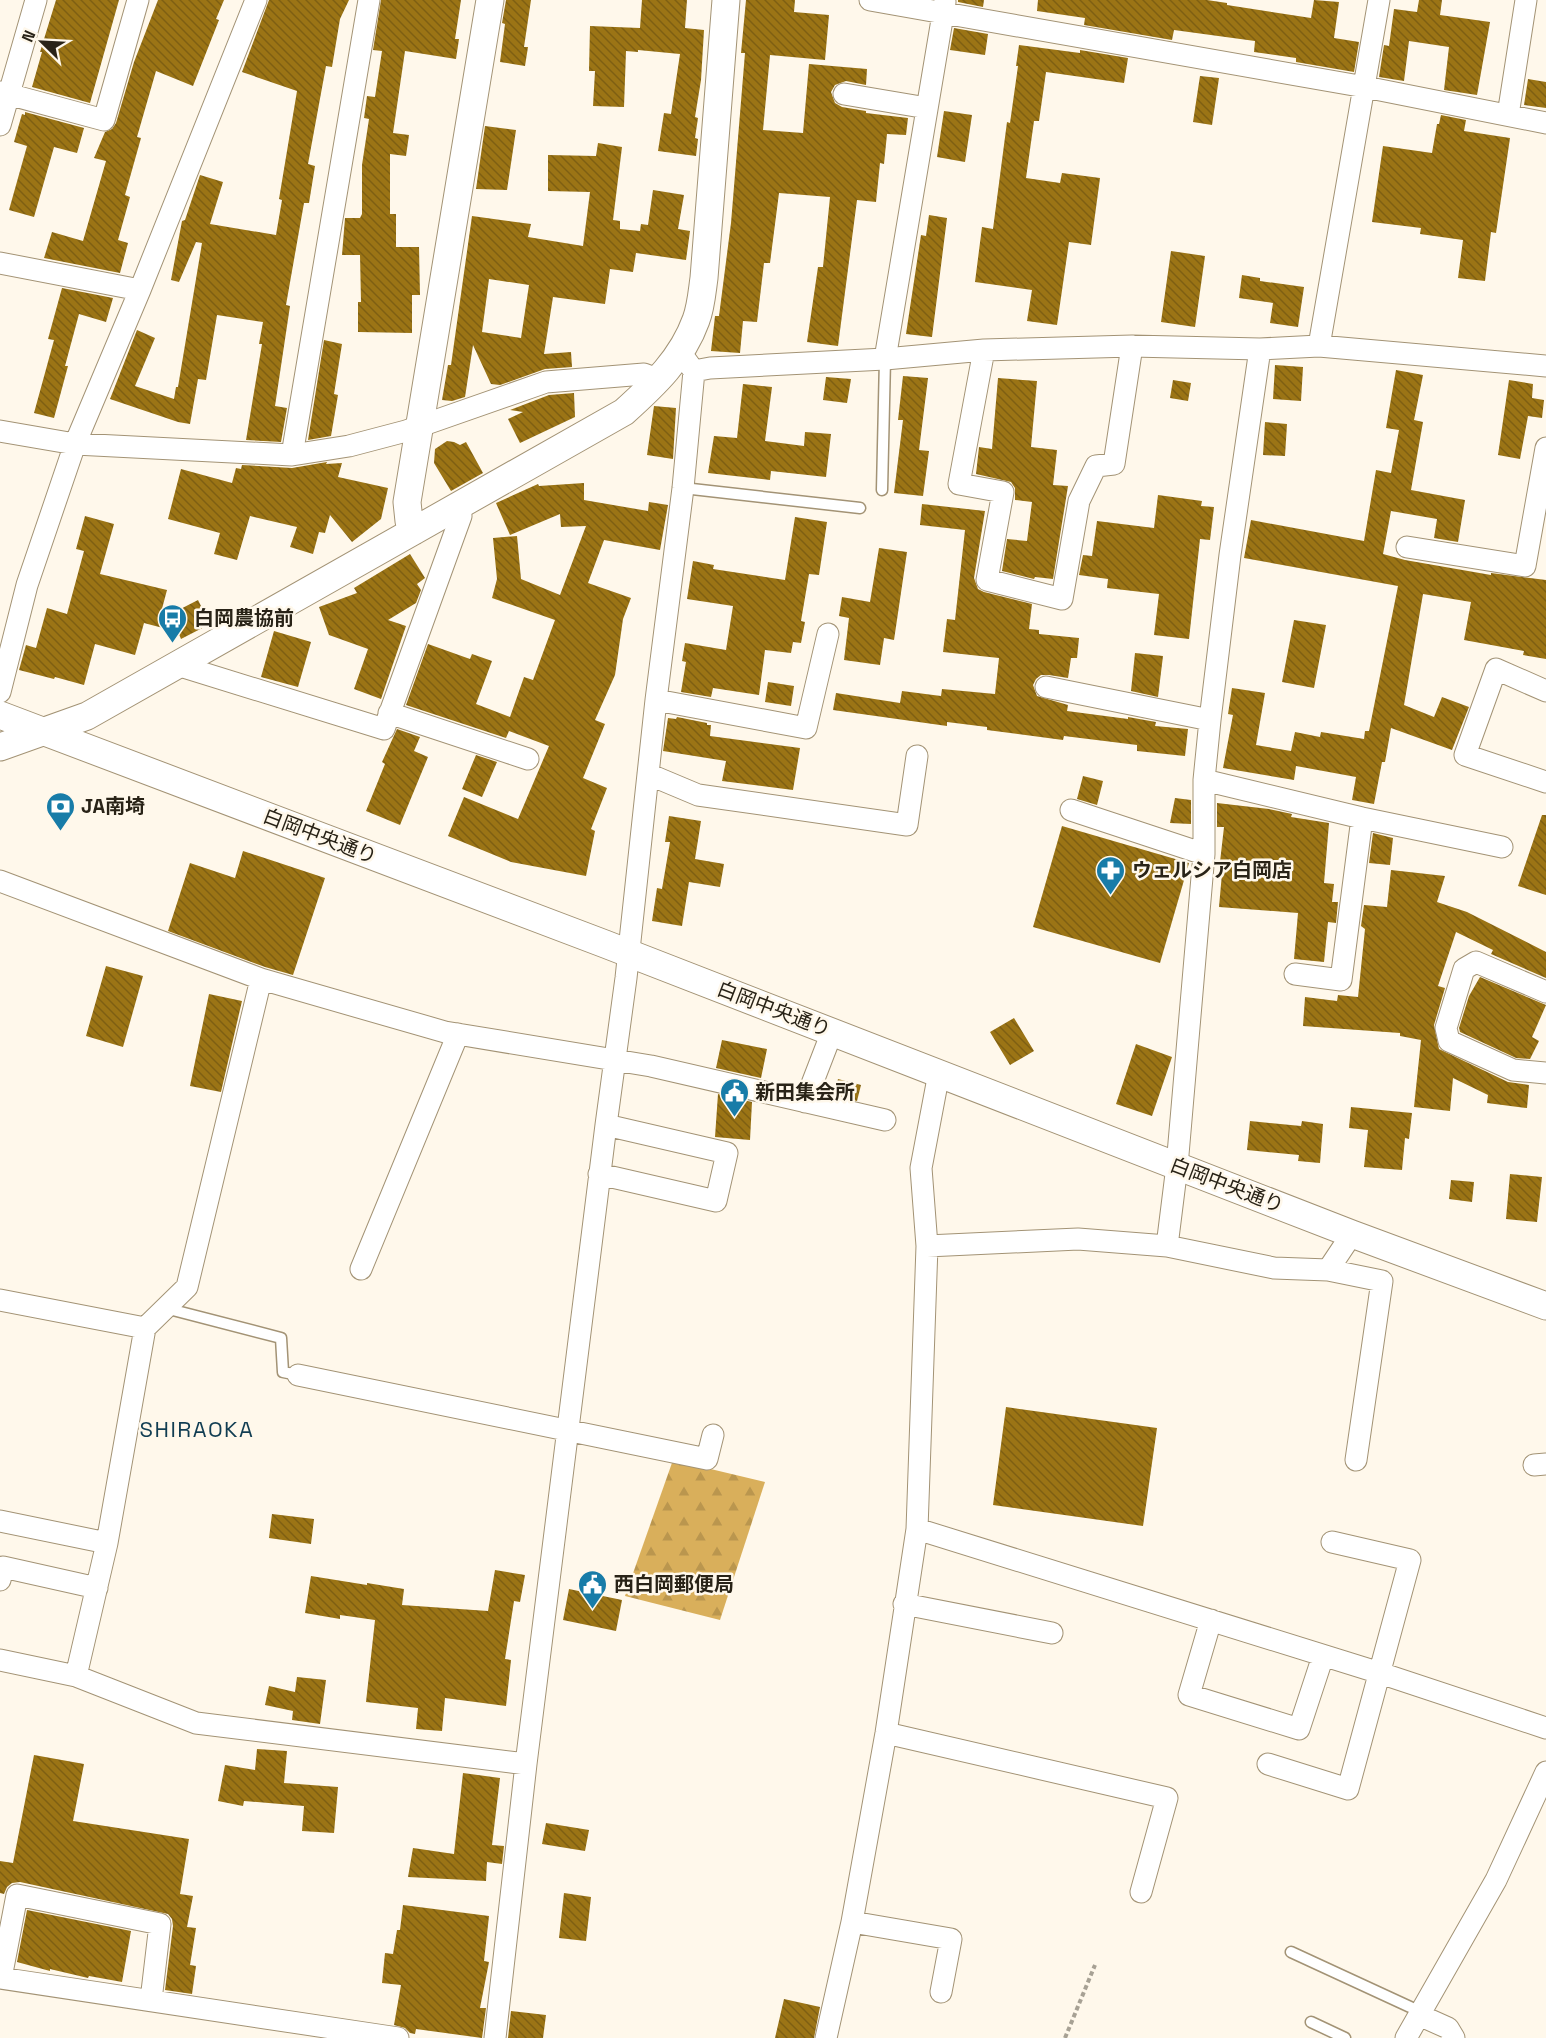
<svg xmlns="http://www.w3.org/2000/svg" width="1546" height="2038" font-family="'Space Grotesk','Noto Sans JP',sans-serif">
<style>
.forest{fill:url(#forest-firs)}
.building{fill:url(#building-back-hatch);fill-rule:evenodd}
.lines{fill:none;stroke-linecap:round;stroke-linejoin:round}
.service-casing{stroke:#a39375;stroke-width:13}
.minor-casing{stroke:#a39375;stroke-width:23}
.tertiary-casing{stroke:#a39375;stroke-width:29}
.path{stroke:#a7a194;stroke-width:4;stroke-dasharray:4.5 3;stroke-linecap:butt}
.service{stroke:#fff;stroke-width:10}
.minor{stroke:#fff;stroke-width:21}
.tertiary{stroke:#fff;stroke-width:27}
.labels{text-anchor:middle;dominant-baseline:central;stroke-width:5;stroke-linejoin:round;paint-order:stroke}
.poi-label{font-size:20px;font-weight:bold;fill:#292317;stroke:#fff8eb;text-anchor:start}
.street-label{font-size:20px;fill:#292317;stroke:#fff8eb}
.quarter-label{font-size:22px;letter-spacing:1.5px;fill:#113d52;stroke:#fff8eb}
</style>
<defs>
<pattern id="forest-firs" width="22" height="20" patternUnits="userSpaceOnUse" patternTransform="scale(1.5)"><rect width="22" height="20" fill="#d9af5b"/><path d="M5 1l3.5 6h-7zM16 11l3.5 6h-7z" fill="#ba964e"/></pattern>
<pattern id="building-back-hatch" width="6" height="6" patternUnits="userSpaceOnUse" patternTransform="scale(1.5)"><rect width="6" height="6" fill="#9b7415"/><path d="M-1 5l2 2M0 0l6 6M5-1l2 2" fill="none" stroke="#7e5f12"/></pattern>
</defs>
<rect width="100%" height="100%" fill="#fff8eb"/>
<!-- forest -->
<path class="forest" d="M673 1460 765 1482 720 1620 625 1596Z"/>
<!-- building -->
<path class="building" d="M56 0H119L90 103 32 87 42 52H40Z
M158 0H224L216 19 219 20 193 86 156 71 137 137 141 138 125 195 130 197 118 240 128 243 120 273 44 258 52 232 83 241 106 161 94 158 105 132 112 129 116 123 134 62Z
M269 0H349L340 19 332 67 326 66 308 164 315 166 309 203H304L286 305 290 306 275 406 287 408 281 442 246 440 262 344H259L263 322 217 315 206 380 198 379 190 424 178 422 110 399 137 330 155 338 135 386 174 399 176 387H178L202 243 196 242 179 282 171 280 182 221 185 220 200 175 223 182 210 224 276 235 282 200 279 199 297 91 242 72Z
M381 0H461L455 39H459L456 59 405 51 393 133 409 135 406 156 390 154V214H396V247H419L420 295H412V333L358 332V302H361L360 255H342L345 218H360L362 214V165L369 119 364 118 367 96 375 97 382 51 373 50Z
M506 0H531L524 47H528L525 66 500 62 505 24 502 23Z
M642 0H687L685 28 704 30 701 80 695 117 698 118 695 138 698 139 696 156 658 151 664 113 671 114 680 54 638 50V52L626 51 624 107 593 106 595 71H589L590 26 640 28Z
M746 0H795L794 12 829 15 825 60 770 55 763 130 803 133 809 64 867 69 866 85 846 81 835 85 831 92 835 103 842 107 866 111V113L908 118 906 135 887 134 884 164 880 163 876 202 857 200 838 346 807 342 818 267H823L830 197 779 193 770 263H764L757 322 743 321 740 353 711 351 715 316H719L731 223 745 53H741Z
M958 0H984L983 7 958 2Z
M1038 0H1207L1227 3V5L1311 18 1314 0 1339 2 1334 38 1359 42 1354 72 1296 62V58L1254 52 1255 41 1174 30 1172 40 1084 25 1085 18 1037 11Z
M1419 0H1442L1440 15 1490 22 1477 95 1444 90 1449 47 1409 41 1404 81 1379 77 1384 45 1389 46 1394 9 1417 12Z
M954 28 988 34 985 55 950 50Z
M1019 45 1080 53V50L1128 58 1124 83 1046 72 1039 121H1034L1026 178 1060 183 1062 173 1100 178 1091 245 1069 242 1057 325 1027 321 1032 290 975 282 982 227 993 229 1007 122 1010 123 1018 66H1016Z
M1200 76 1219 78 1212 125 1193 122Z
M1528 79 1546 82V108L1524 105Z
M944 111 972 115 965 162 937 157Z
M25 112 84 128 77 153 54 147 34 217 9 210 27 146 14 142 22 114 25 115Z
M1441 115 1466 120 1464 131 1510 138 1496 233 1491 232 1485 281 1458 278 1463 240 1420 234 1421 228 1372 222 1383 146 1432 153 1437 124H1439Z
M485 126 516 130 507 190 476 189Z
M598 143 622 147 613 220 620 221V229L640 231 641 224 648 225 653 190 684 195 678 229 690 231 686 260 636 253 633 272 610 269 605 304 553 297 544 354 571 352 572 367 545 369 500 385 491 384 473 345 465 397 452 401 442 400 448 365H451L472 216 531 224 528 237 583 246 590 192 548 191V155L596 156ZM489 279 529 285 521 338 482 332Z
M929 215 947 218 932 337 906 334 921 235 926 236Z
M1171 251 1205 256 1195 327 1161 322Z
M1242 275 1260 278V281L1304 287 1298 327 1270 323 1273 303 1239 298Z
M62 288 113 298 106 322 79 314 65 366H68L54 418 34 413 54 340 48 339Z
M324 340 342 344 334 394 338 395 331 436 308 440Z
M1275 365 1303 367 1301 401 1273 399Z
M1396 370 1423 375 1414 420 1423 422 1411 490 1465 500 1458 542 1434 538 1437 519 1391 511 1383 554 1405 560 1491 575V573L1546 580V659L1523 655 1524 651 1464 640 1471 602 1423 594 1404 705 1434 717 1442 697 1469 707 1452 750 1391 728 1385 762H1382L1374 804 1352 800 1356 777 1296 766 1294 780 1223 768 1233 715 1228 714 1232 688 1265 693 1256 745 1291 751 1295 732 1320 737 1321 732 1364 739 1365 731H1369L1398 586 1244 558 1251 520 1364 541 1376 470 1391 473 1399 430 1386 428Z
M903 376 928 378 919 450 929 451 923 496 894 493 903 420H898Z
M826 377 851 379 847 403 823 400Z
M998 378 1037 381 1031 447 1057 450 1053 485 1068 486 1053 579 1035 577 1034 579 1002 571 1007 539 1027 541 1032 502 1015 500V488L1011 482 976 474 979 447 992 449Z
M1173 380 1191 383 1188 401 1170 398Z
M1509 380 1533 384 1532 398 1544 400 1542 418 1528 416 1520 459 1498 455Z
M743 384 772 387 765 441 804 446 805 432 831 434 826 477 771 471 770 480 708 473 714 436 737 438Z
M574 393 575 417 520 443 508 419 523 412 510 410 549 395Z
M654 406 676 408 673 459 647 455Z
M1265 422 1287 424 1285 456 1263 455Z
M447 441 454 442 460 445 466 442 483 473 451 491 434 463 435 449Z
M327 462 326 464 342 463 338 477 388 488 381 519 352 542 330 515 325 533 319 532 313 554 290 547 297 527 250 516 237 560 214 554 220 533 168 519 181 469 232 483 236 468 241 469 242 465 292 468Z
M584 483V500L648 511 649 502 668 505 660 550 604 540 588 583 631 598 623 619 615 675 595 720 605 724 583 778 607 788 591 829 595 831 586 876 511 862 448 836 464 797 518 819 549 746 509 731 506 738 406 705 428 644 470 659 472 654 492 661 476 704 510 717 524 677 533 680 555 620 492 598 497 579 493 538 517 536 521 579 560 595 586 526 561 527 560 514 510 535 496 503 538 484 539 486Z
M1158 495 1202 501 1201 506 1214 507 1210 540 1200 539 1189 639 1154 635 1159 594 1107 588 1108 579 1079 575 1083 555 1092 556 1097 521 1154 528Z
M922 504 985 511 974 578 978 589 984 592 1032 604 1029 629 1039 630V634L1079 638 1077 658H1071L1068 678 1049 675H1041L1036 679 1033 685 1037 696 1068 705 1067 711 1128 719V717L1156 722 1155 726 1188 729 1185 756 1137 751V745L1064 736 1063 740 987 730V727L947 722V726L833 710 836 693 900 703 902 691 941 696 942 689 995 694 999 658 943 652 947 619 955 620 965 530 920 525Z
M85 516 114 524 100 574 167 590 159 620 198 600 210 624 181 639 178 632 144 623 135 655 95 644 84 685 55 677 54 679 19 670 26 645 36 648 47 608 67 614 84 551 76 549Z
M795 517 827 522 819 575 809 574 801 621 805 622 801 643 793 642 791 653 765 650 759 695 713 688 711 697 681 692 686 662 682 661 685 643 726 650 733 606 687 599 693 561 714 565 713 569 785 580Z
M879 548 907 552 894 640 884 638 880 665 844 660 849 618 839 616 842 597 870 602Z
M410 554 425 578 417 584 421 590 416 603 388 620 406 626 381 699 354 689 368 649 329 635 319 607 357 593 354 588Z
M1294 620 1326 625 1314 688 1282 682Z
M274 631 311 642 298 687 261 677Z
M1135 653 1163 656 1158 697 1131 691Z
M768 682 794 686 791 706 765 702Z
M677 717 707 723V725H711L710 736 800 748 793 790 722 781 726 761 663 751 668 718 676 719Z
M397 729 420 737 414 751 428 757 400 825 366 811 385 764 382 762Z
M476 755 497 762 482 797 462 789Z
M1083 776 1103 781 1097 805 1077 799Z
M1175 798 1191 800V824L1170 823Z
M1217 803 1269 809 1292 814 1291 817 1329 823 1324 883 1334 884 1332 902H1338L1336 923 1328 922 1324 962 1294 959 1298 913 1219 907 1223 862H1220L1224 827H1217Z
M1542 815H1546V895L1518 886Z
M669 816 701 821 695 859 724 864 720 887 689 882 682 926 652 921 657 888 662 889 670 842H665Z
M1062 826 1189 863 1160 963 1033 927Z
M1373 833 1393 838 1390 865 1369 863Z
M243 851 325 878 293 975 265 967 168 931 190 863 235 878Z
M1391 870 1445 876 1437 902 1467 912 1546 952V978L1491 954 1493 950 1456 932 1438 986 1445 988 1434 1025 1439 1049 1508 1082 1529 1085 1527 1108 1487 1103 1488 1095 1453 1078 1450 1111 1414 1107 1421 1040 1400 1036V1033L1303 1026 1305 997 1337 1001 1338 995 1358 997 1365 929 1361 926 1364 905 1387 907Z
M106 966 143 976 123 1047 86 1036Z
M1480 977 1546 1005 1532 1037 1539 1041 1530 1059 1516 1058 1460 1032 1459 1028 1469 996Z
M209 994 242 1001 221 1092 190 1086Z
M1014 1018 1034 1051 1010 1065 990 1032Z
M722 1040 767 1049 761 1078 716 1068Z
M1136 1044 1172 1057 1152 1116 1116 1104Z
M838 1079 861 1085 857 1101 834 1095Z
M718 1094 752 1102 750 1140 715 1137Z
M1351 1107 1412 1113 1409 1139 1405 1138 1402 1170 1364 1167 1368 1130 1349 1128Z
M1250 1121 1301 1126 1302 1121 1323 1124 1320 1163 1298 1161 1299 1155 1247 1150Z
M1510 1174 1542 1177 1537 1222 1506 1219Z
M1451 1180 1474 1182 1472 1202 1449 1199Z
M1006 1407 1157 1428 1143 1526 993 1505Z
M272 1514 314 1519 311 1544 269 1538Z
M495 1570 525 1575 520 1602 514 1601 505 1659 511 1660 506 1706 445 1698 442 1731 416 1729 418 1708 366 1702 375 1620 340 1615V1619L305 1613 311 1576 367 1585V1583L404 1589 402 1605 488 1611Z
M569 1589 622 1600 616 1631 563 1620Z
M297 1677 326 1680 320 1724 292 1720 293 1711 265 1705 269 1686 295 1692Z
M257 1749 287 1751 284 1783 338 1787 334 1833 302 1831 304 1806 244 1801 243 1806 218 1801 225 1765 255 1770Z
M34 1755 84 1764 73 1821 189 1839 180 1894 193 1896 187 1927 196 1928 190 1965 196 1966 192 1994 165 1990 173 1926 172 1919 168 1914 20 1882 12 1883 7 1887 4 1894 0 1893V1861L13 1863Z
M463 1773 500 1778 492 1845 504 1846 502 1864 487 1862 486 1881 408 1877 413 1848 454 1854Z
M546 1823 589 1830 585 1851 542 1844Z
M564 1893 591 1897 586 1941 559 1938Z
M403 1905 489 1916 484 1961 489 1962 480 2008H486L482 2038 416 2029 415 2034 410 2033 405 2028 394 2025 401 1985 382 1983 385 1953 393 1954 397 1930H400Z
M27 1910 131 1931 122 1982 89 1976 88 1978 50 1969V1971L17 1962Z
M784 1999 820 2007 814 2038H775Z
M511 2011 546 2015 543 2038H508Z"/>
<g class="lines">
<defs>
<path id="service" d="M683 488 860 508
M882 490 885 359
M165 1308 281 1338 283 1372 298 1375
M1291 1952 1421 2012
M1311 2022 1345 2038"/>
<path id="minor" d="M870 0 1365 87 1546 123
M0 92 104 120 138 0
M844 94 927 108
M1508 115 1526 0
M0 125 36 0
M0 263 140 290
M1319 346 1379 0
M984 350 959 484 1003 492 987 580 1062 599 1079 501 1096 466 1114 464 1132 346
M885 359 945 2
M694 371 710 368 885 359 984 350 1132 346 1260 349 1319 346 1546 366
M0 431 75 444 292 455 349 446 406 431 546 382 644 374 660 380
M292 455 369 0
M1407 547 1525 566 1546 448
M177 665 384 729 461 516 457 508
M1046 687 1210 720
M1546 691 1496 669 1465 755 1546 782
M0 692 27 585 75 444 140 290 256 0
M656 700 806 728 828 634
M389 713 528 759
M648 774 698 795 907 825 917 756
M1204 780 1362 818 1502 847
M1071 810 1204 854
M0 881 261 979 445 1032 651 1066 885 1120
M1295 974 1341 980 1362 818
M1546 992 1476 962 1464 969 1446 1028 1449 1041 1513 1070 1546 1073
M805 1102 832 1032
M599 1174 716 1201 727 1153 606 1125
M927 1246 1078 1239 1167 1246 1274 1268 1328 1270 1352 1234
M1167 1246 1177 1166 1204 854V780L1210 720 1230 555 1260 349
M361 1269 458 1034
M1328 1270 1382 1281 1356 1460
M0 1300 145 1328
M298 1375 707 1459 713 1435
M1534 1465 1546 1464
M0 1521 107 1543
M917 1529 1380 1673 1546 1728
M0 1580 3 1567 97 1588
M904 1604 1052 1633
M1211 1620 1189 1695 1299 1729 1323 1656
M0 1660 76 1676 196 1723 526 1764
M76 1676 107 1543 145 1328 187 1287 261 979
M886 1733 1167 1798 1141 1892
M1268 1764 1348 1789 1410 1560 1332 1542
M852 1922 951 1939 941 1992
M0 1978 398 2038
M1 1978 17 1895 160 1924 151 2000
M1419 2015 1448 2028 1454 2038
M495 2038 526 1764 606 1125 626 978 656 700 683 488 694 371 680 352
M826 2038 852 1922 886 1733 917 1529 927 1246 921 1168 939 1073
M1406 2038 1496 1880 1546 1772"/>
<path id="tertiary" d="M414 531 409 521 407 502 490 0
M0 715 605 944 1352 1234 1546 1306
M0 747 87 716 624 412C654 385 682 359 696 320 701 307 702 292 704 278L726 0"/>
</defs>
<!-- service casing -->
<use href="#service" class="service-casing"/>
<!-- minor casing -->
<use href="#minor" class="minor-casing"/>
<!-- tertiary casing -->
<use href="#tertiary" class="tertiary-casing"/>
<!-- path -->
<path class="path" d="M1065 2038 1095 1965"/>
<!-- service -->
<use href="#service" class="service"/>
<!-- minor -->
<use href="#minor" class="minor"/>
<!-- tertiary -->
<use href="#tertiary" class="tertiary"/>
</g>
<!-- icons -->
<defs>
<symbol id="bus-pin" viewBox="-11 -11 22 30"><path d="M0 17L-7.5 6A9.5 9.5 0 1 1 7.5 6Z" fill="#187ca8" stroke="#fff8eb"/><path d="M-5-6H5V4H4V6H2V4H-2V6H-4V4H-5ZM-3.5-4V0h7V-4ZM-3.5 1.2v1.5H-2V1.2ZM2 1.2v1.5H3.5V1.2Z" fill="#fff"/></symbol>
<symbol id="bank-pin" viewBox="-11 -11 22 30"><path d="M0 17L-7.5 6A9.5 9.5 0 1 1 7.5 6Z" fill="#187ca8" stroke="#fff8eb"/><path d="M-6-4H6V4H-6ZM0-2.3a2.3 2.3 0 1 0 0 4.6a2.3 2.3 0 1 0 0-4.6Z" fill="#fff"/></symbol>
<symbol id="pharmacy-pin" viewBox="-11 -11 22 30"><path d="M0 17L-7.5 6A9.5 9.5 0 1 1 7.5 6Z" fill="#187ca8" stroke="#fff8eb"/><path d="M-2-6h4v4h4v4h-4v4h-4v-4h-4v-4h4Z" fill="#fff"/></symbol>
<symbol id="civic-pin" viewBox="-11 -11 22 30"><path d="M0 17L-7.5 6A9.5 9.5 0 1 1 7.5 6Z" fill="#187ca8" stroke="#fff8eb"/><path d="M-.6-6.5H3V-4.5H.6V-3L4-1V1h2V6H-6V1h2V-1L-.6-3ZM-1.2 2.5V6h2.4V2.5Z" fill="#fff"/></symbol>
</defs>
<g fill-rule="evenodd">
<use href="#bus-pin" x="156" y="602" width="33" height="45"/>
<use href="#bank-pin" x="44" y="790" width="33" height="45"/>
<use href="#pharmacy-pin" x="1094" y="854" width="33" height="45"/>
<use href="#civic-pin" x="718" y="1076" width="33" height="45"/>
<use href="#civic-pin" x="576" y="1568" width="33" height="45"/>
</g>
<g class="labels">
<!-- poi labels -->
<g class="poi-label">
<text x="194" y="618">白岡農協前</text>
<text x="81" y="806">JA南埼</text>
<text x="1132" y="870">ウェルシア白岡店</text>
<text x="755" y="1092">新田集会所</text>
<text x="614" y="1584">西白岡郵便局</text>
</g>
<!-- street labels -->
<g class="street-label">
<text transform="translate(320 836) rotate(21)">白岡中央通り</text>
<text transform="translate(774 1009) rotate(21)">白岡中央通り</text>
<text transform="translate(1227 1185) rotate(21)">白岡中央通り</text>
</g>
<!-- quarter labels -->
<g class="quarter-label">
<text x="197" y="1429">SHIRAOKA</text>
</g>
</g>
<!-- north arrow -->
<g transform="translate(42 42) rotate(294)" stroke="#fff8eb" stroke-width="4.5" paint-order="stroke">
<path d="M0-4.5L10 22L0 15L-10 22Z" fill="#292317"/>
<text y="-9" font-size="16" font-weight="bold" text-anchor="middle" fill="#292317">N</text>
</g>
</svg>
